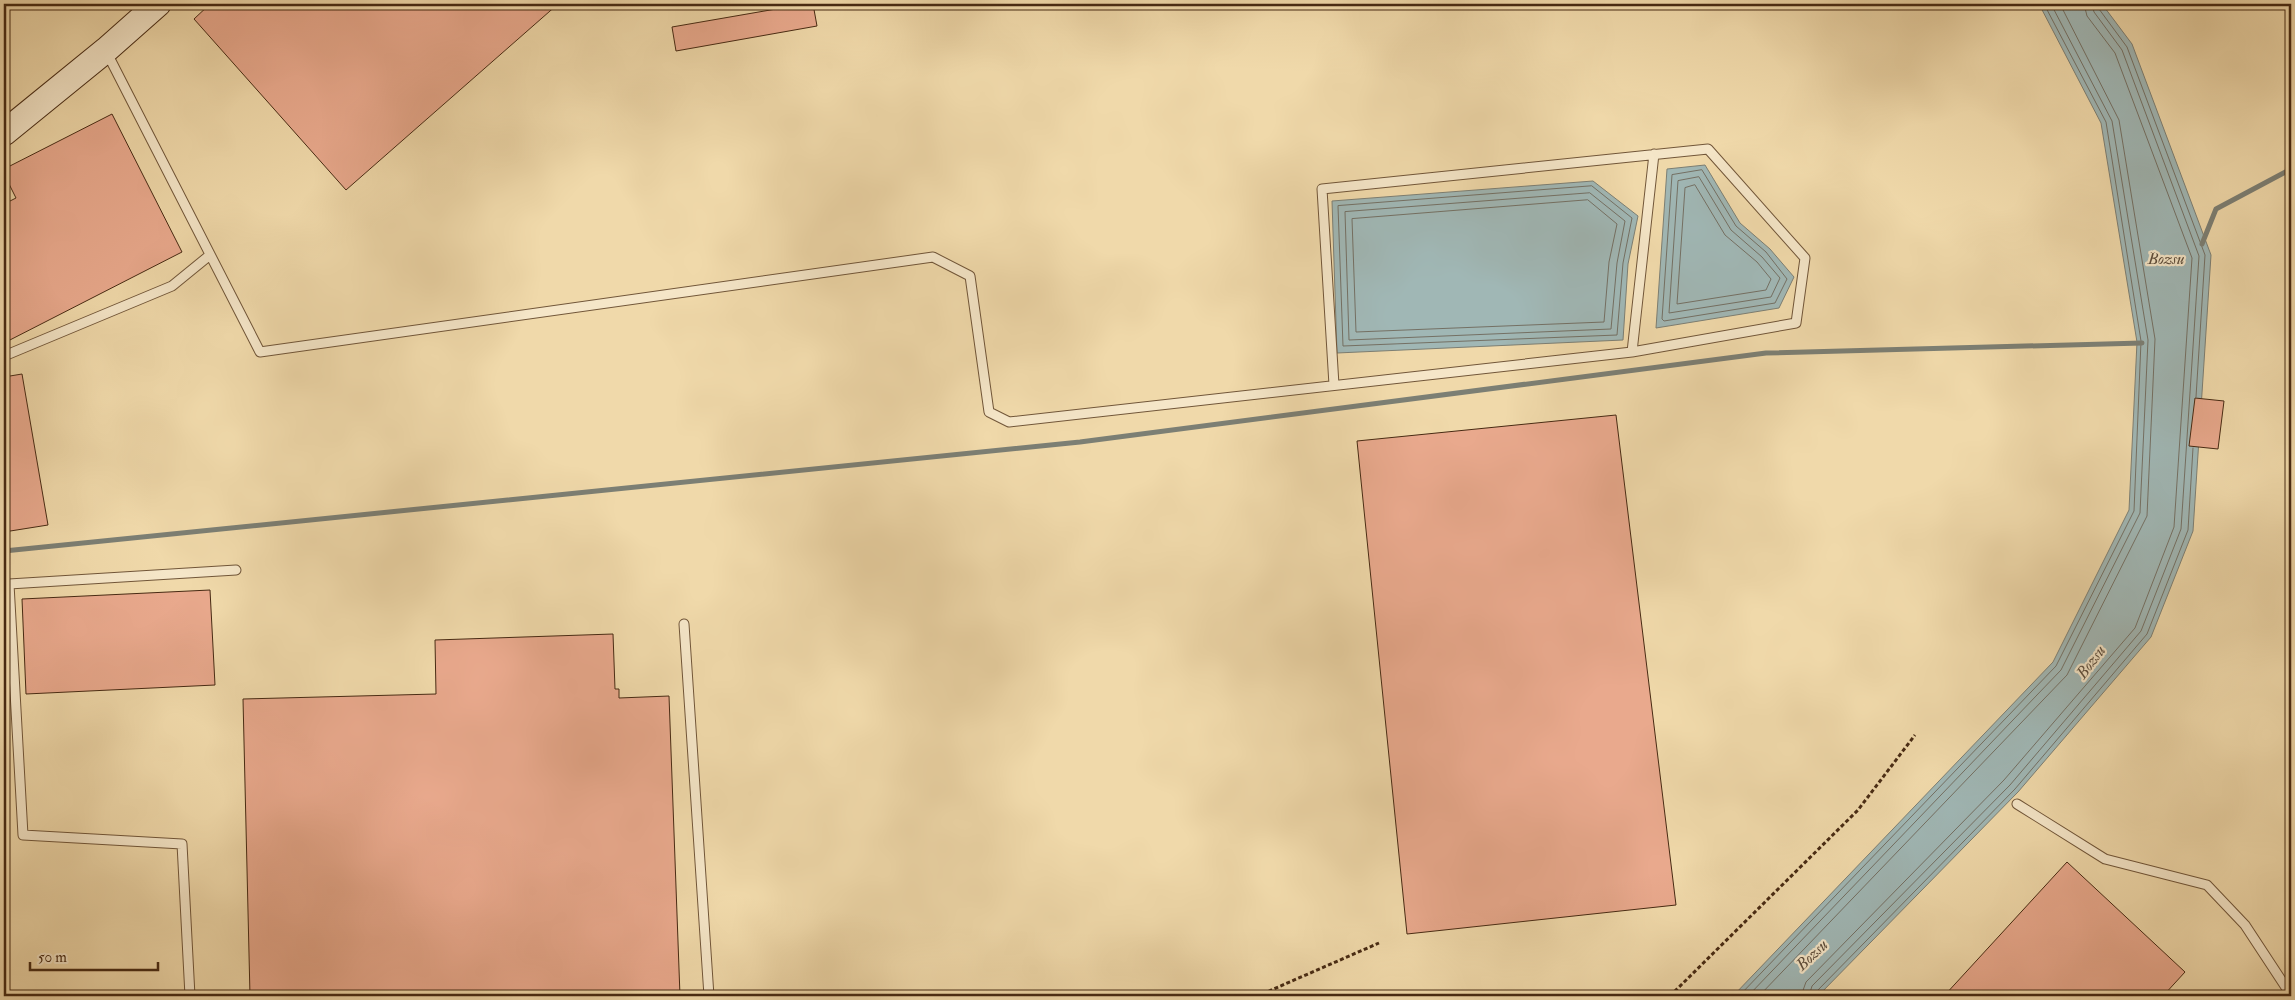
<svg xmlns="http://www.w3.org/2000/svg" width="2295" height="1000" font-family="'IM FELL Double Pica',serif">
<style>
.water{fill:#a0b7b5;stroke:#7c7f74}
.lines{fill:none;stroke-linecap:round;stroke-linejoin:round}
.shore{stroke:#747064;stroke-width:1}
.stream{stroke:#7c7f74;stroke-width:5}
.building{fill:#e9a98d;stroke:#472a13}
.lane-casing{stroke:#715639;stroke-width:11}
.secondary-casing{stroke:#472a13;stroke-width:27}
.path{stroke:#472a13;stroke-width:3;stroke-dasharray:4 2.5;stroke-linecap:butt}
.lane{stroke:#f5e6c8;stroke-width:9}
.secondary{stroke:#f5e6c8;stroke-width:25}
.labels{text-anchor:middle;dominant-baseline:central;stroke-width:4.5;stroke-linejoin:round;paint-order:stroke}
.water-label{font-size:16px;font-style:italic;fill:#5d4d3c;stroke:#f5e6c8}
</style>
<rect width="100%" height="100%" fill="#f0d9aa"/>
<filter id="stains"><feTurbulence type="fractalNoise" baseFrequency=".004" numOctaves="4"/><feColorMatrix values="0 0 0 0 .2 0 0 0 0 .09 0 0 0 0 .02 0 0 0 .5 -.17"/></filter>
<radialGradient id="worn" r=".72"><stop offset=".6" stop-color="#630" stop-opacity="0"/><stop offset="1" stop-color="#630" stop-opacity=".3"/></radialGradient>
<!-- water -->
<path class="water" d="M2039 4H2102L2132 44 2211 255 2193 531 2151 637 2018 792 1818 996H1733L2053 662 2129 510 2137 342 2101 123Z
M1705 165 1740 223 1770 249 1794 277 1779 308 1656 328 1667 169Z
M1593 181 1638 216 1628 264 1623 340 1337 353 1332 201Z"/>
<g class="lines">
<!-- shore -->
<path class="shore" d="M2098 4 2099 9 2127 47 2205 255 2196 397
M1702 170 1736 226 1766 252 1787 279 1775 303 1664 321 1662 319 1672 175Z
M1699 177 1731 230 1762 257 1780 278 1771 297 1669 313 1678 181Z
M1695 185 1725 235 1757 262 1771 279 1766 290 1677 304 1685 188Z
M1592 186 1632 218 1623 263 1617 335 1343 346 1338 206Z
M1590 193 1625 221 1617 263 1611 329 1349 340 1345 212Z
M1588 200 1617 224 1609 262 1604 322 1356 332 1352 219Z
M1739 996 2056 666 2134 511 2141 341 2106 122 2044 4
M1748 996 2061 670 2140 513 2148 340 2112 121 2051 4
M1759 996 2067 675 2147 516 2155 339 2119 120 2060 4
M1801 996 1806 982 2004 780 2135 628 2174 527 2192 258 2115 53 2087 16 2084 4
M1809 996 1812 986 2010 785 2141 631 2181 529 2199 256 2122 50 2094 12 2092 4
M1815 996 1817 991 2015 789 2147 634 2188 530 2193 448"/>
<!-- stream -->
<path class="stream" d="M2202 244 2216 209 2291 169
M4 551 1080 442 1766 353 2142 343"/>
</g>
<!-- building -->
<path class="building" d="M210 4H558L346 190 194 19Z
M805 4H813L817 26 676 51 672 27Z
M112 114 182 252 4 343V204L16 198 4 174V169Z
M22 374 48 525 4 532V377Z
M2195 398 2224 401 2218 449 2189 446Z
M1616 415 1676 905 1407 934 1357 441Z
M210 590 215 685 26 694 22 599Z
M613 634 615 689H619V698L669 696 680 996H250L243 699 436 694 435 640Z
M2067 862 2185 972 2163 996H1944Z"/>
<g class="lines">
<defs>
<path id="lane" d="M107 53 260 352 933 257 970 276 989 412 1009 422 1632 352 1796 323 1805 258 1708 149 1322 189 1334 385
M1632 352 1654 154
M4 356 172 286 210 255
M684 624 709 996
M2017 804 2105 859 2207 885 2245 925 2291 995
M190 996 182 844 23 835 9 584 236 570"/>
<path id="secondary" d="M4 133 106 50 158 4"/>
</defs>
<!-- lane casing -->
<use href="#lane" class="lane-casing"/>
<!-- secondary casing -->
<use href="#secondary" class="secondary-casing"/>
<!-- path -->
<path class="path" d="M1264 996 1269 991 1379 943
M1670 996 1858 810 1915 735"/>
<!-- lane -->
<use href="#lane" class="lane"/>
<!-- secondary -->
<use href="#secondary" class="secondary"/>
</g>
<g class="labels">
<!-- water labels -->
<g class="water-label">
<text x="2166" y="259">Bozsu</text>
<text transform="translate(2091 662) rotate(-53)">Bozsu</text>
<text transform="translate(1812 955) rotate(-44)">Bozsu</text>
</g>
</g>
<!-- margin -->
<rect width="2295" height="1000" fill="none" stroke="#f0d9aa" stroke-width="20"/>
<rect x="5" y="5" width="2285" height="990" fill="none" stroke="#472a13" stroke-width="2.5"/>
<rect x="10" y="10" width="2275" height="980" fill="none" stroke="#472a13"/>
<!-- scale -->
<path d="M30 962v8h128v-8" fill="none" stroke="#472a13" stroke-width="2.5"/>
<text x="38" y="962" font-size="15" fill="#472a13" stroke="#f5e6c8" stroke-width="4" paint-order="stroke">50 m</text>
<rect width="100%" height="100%" filter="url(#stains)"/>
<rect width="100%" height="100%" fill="url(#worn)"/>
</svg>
